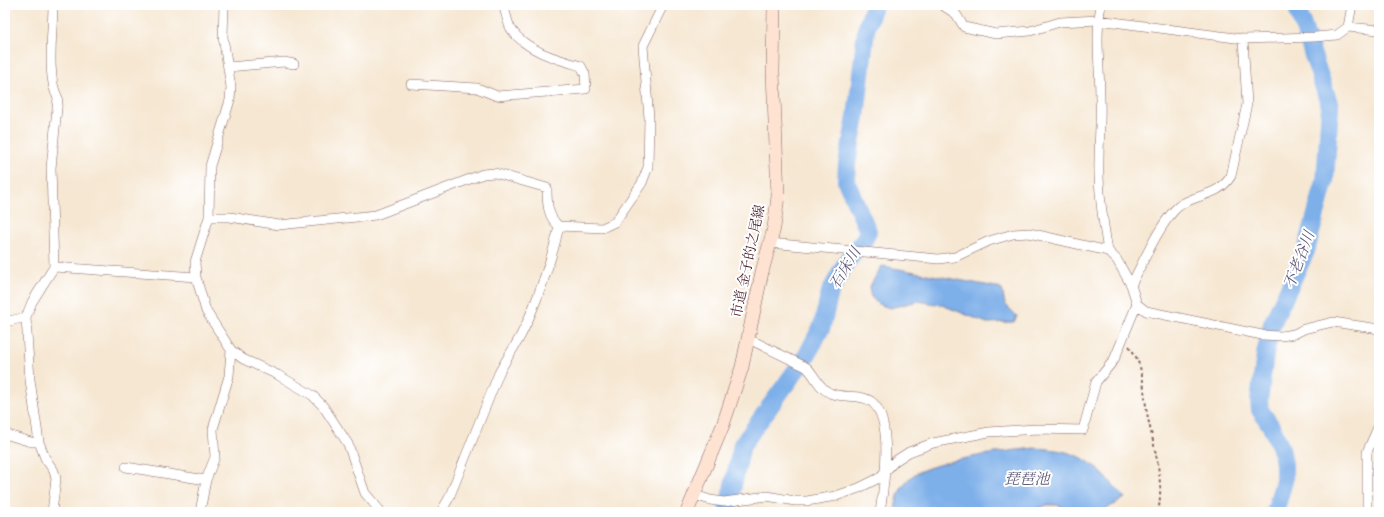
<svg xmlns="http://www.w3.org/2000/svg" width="1384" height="517" font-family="'IM FELL French Canon','Noto Serif JP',serif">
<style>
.water{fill:#7dafe9;stroke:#64678a}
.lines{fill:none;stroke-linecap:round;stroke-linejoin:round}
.river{stroke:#7dafe9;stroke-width:18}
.street-casing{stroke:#866565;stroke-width:10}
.secondary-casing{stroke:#866565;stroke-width:14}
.path{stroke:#866565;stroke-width:2;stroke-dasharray:3 3;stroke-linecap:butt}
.street{stroke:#fff;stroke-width:9}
.secondary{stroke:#fee3d2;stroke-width:13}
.labels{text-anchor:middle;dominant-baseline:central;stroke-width:4;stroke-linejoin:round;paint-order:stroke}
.street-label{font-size:14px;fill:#4a1f2b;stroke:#fff}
.water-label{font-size:15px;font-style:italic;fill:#5e5977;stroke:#fff}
</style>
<rect width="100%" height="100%" fill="#fff"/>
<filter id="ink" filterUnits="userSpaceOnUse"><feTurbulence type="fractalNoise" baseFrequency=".025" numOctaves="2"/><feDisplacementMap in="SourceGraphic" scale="8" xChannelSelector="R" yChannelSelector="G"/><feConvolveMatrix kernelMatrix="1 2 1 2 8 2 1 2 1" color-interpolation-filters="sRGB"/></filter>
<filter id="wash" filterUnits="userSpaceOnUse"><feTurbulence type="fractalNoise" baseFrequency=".012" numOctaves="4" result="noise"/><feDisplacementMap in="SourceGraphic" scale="16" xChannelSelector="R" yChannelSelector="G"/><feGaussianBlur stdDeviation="0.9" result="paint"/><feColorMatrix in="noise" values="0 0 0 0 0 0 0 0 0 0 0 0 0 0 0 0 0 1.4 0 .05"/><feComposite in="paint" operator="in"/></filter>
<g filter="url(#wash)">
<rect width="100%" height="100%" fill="#f6e7d2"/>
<!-- water -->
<path class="water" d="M883 266 996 287 1002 290 1005 304 1017 316 1014 322 987 323 942 305 918 301 890 308 878 304 871 297 869 288 881 267Z
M1036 448C1086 451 1093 463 1125 498L1101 512H1070L1058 505H1047L1037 509 1020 510 1014 512H895C896 498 900 486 911 477 929 461 1011 450 1036 448Z"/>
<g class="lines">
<!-- river -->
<path class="river" d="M727 512 742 445 807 355 822 326 830 292 846 263 864 240 868 231 846 181 847 164 856 117 866 30 874 5
M1275 512 1284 481V464L1281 448 1271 426 1260 410 1259 401 1265 354 1272 324 1306 251 1325 181 1330 106 1296 5"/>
</g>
</g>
<g filter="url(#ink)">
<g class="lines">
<defs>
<path id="street" d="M224 5 223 37 231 87 230 100 210 166 209 217 195 262 196 277 206 311 231 350 243 359 278 375 312 395 323 406 348 444 365 493 381 512
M942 5 956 14 964 27 996 34 1030 31 1060 22 1098 20 1243 39 1315 37 1337 35 1348 27 1379 30
M1101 5C1095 37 1100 67 1100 99 1101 119 1099 139 1099 160 1098 190 1103 221 1108 251
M1348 27 1352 5
M229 67 284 62 294 64
M411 84 477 88 497 96 586 89 585 74 581 66C556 59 526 51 511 29 507 22 506 12 503 5
M209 217H230L279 225 376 215 483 174 495 173 547 188C547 201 547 217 559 226L602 228 615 222 642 183 648 167 649 118 643 46 663 5
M770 243 938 259 955 257 989 241 1013 234 1029 233 1108 251 1117 260 1131 285 1137 304 1146 311 1262 335 1281 336 1294 334 1304 329 1333 322 1379 329
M54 267 196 277
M1131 285C1142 265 1161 220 1179 206 1197 193 1218 197 1231 176L1247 104 1243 39
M5 322 26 317
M755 342 806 367C815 374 818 388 830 393 842 399 861 393 872 402 894 420 884 487 880 512
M5 434 31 442H39
M126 467 206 480
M695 495 710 500 724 502 767 496 795 501H807L836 496 859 488 879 478 895 461 909 452 933 443 989 432 1037 429 1083 430 1096 382 1114 360 1137 304
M52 512 56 479 54 471 45 458 39 442 30 380 26 317 32 302 54 267 51 168 58 98C46 78 53 30 53 5
M200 512 206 480 215 457 213 429 229 376 231 350
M441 512 449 498 499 373C506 359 515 347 522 333 536 305 553 256 559 226
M1367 512V452L1379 425"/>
<path id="secondary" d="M687 512 723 425 742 367 762 272 774 228 778 196 773 72 774 5"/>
</defs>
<!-- street casing -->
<use href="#street" class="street-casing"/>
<!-- secondary casing -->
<use href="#secondary" class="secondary-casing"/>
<!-- path -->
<path class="path" d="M1129 346C1145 366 1143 389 1147 413 1153 445 1165 479 1158 512"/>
<!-- street -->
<use href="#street" class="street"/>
<!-- secondary -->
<use href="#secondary" class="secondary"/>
</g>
</g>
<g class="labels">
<!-- street labels -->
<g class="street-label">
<text transform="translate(748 261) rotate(-78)">市道 金子的之尾線</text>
</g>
<!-- water labels -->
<g class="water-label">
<text transform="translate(1299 260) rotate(-69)">不老谷川</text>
<text transform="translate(845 268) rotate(-59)">石床川</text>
<text x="1027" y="479">琵琶池</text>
</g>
</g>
<!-- margin -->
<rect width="1384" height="517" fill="none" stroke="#fff" stroke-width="20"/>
</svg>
